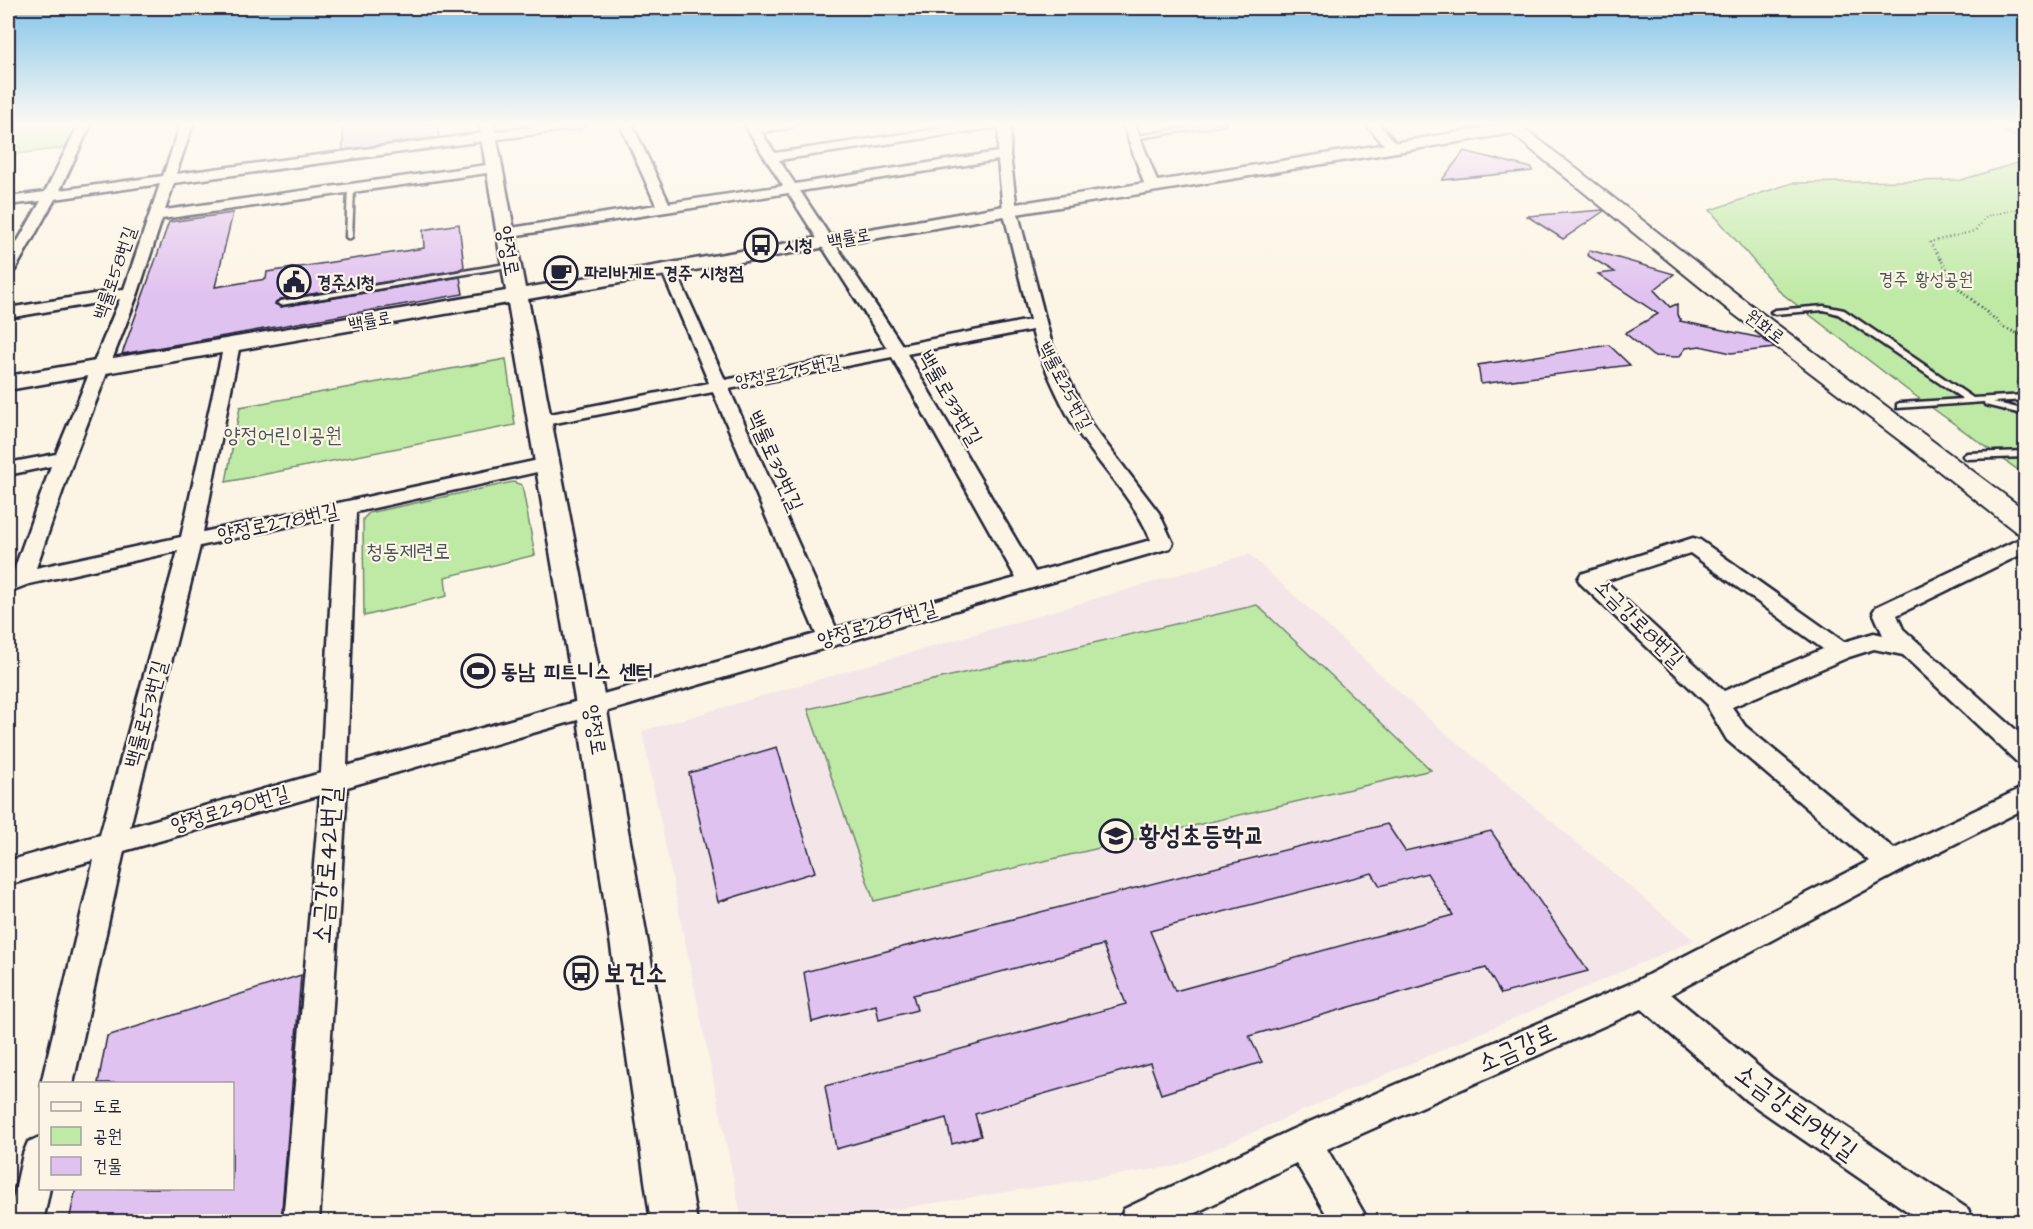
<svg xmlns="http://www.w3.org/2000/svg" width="2033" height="1229" font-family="'Architects Daughter','Poor Story',sans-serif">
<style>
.built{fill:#f4e6e8}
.green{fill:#bfeaa6;stroke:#708670;stroke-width:1.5}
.building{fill:#e0c2f0;stroke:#22223b;stroke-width:1.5;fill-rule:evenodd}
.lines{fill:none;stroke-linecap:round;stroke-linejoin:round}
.service-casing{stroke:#22223b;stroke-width:5}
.minor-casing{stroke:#22223b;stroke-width:5}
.tertiary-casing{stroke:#22223b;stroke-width:5}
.secondary-casing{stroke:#22223b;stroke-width:4}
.path-far1{stroke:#22223b;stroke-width:2;stroke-dasharray:1 3;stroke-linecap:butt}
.path{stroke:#22223b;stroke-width:3;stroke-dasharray:1 3;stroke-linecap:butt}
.service{fill:#fcf5e5;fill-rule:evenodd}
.minor{fill:#fcf5e5;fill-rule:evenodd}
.tertiary{fill:#fcf5e5;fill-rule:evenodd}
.secondary{fill:#fcf5e5;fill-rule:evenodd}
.labels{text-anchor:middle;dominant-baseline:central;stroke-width:4.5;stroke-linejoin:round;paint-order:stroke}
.far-street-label{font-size:18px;fill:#22223b;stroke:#fcf5e5}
.far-poi-label{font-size:18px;font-weight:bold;fill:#22223b;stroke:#fcf5e5;text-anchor:start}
.far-park-label{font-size:18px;fill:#495456;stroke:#fcf5e5}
.street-label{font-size:21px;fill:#22223b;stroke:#fcf5e5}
.park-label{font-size:21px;fill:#495456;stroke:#fcf5e5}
.poi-label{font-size:21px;font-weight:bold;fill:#22223b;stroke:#fcf5e5;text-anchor:start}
.near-poi-label{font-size:26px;font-weight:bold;fill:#22223b;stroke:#fcf5e5;text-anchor:start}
.near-street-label{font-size:26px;fill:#22223b;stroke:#fcf5e5}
</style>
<rect width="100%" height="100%" fill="#fcf5e5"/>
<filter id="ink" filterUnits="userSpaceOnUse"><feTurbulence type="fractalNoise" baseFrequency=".0167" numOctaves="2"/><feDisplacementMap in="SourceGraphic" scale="12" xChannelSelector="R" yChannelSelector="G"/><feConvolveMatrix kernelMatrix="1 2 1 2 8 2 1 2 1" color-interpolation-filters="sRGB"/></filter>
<g filter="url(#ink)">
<!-- built -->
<path class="built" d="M1249 554 1429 719 1694 940 1176 1166 818 1221H742L642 731Z"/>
<!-- green -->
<path class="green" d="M8 124H78L66 148 8 155Z
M1984 124H2025V140Z
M2020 162H2025V475L1906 389 1780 292 1710 210 1792 183 1961 180Z
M506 359 515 425 226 482 240 407Z
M513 482 522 485 535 555 445 577 447 596 364 616 363 519 369 513Z
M1257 605 1431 770 874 901 808 709Z"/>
<!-- building -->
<path class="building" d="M343 124H438L439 137 343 150Z
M1464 151 1532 168V171L1442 180Z
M1604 211 1563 239 1527 216 1603 210Z
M233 213 215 287 266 279 267 272 424 248 423 230 459 224 464 267 458 270 281 299 275 304 281 307 460 277 463 294 122 354 169 222Z
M1590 250 1674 274 1654 290 1670 307 1677 304V315L1681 320 1680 321 1761 338 1775 348 1731 353 1700 346 1686 348 1679 357 1653 356 1625 333 1658 314 1598 274 1615 272 1587 255Z
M1609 345 1630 365 1481 384 1478 365Z
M777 747 815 872 718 902 689 773Z
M1387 824 1405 851 1491 831 1588 971 1501 994 1486 968 1249 1036 1262 1062 1161 1094 1150 1063 975 1114 981 1136 952 1144 946 1118 836 1149 825 1086 1126 1004 1103 945 913 995 917 1010 879 1020 876 1005 812 1022 804 972ZM1372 873 1380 886 1427 873 1453 915 1175 991 1150 931Z
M301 975 281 1221H69L76 1188H232V1083H98L107 1036Z"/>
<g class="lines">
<defs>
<path id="service" d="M1210 124H1225L1134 139 1131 137Z
M351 186 354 188 352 237 349 239 346 237 348 188Z
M512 263 514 264V266L281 305 277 303 281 301Z
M1824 306 1844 310 1973 398 2026 395V400L1993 402 2026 410V415L1985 405 1984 402 1897 408V404L1900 403 1963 399 1838 314 1824 310 1775 314 1771 312 1775 310Z
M2026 451V457L1967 459 1963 456 1967 453Z"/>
<path id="minor" d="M79 124H91L60 190 163 176 181 124H193L176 174 553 124H586L580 128 174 183 165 210 494 164 500 168 494 172 162 219 138 293 74 458 36 568 181 537 224 344 232 339 240 344 203 532 548 458 555 460 558 464 555 468 356 512 347 766 816 634 713 392 540 426 534 425 531 421 534 417 540 416 709 383 661 269 668 265 675 269 725 380 887 348 788 193 505 237 500 236 498 233 500 230 505 229 656 205 620 124H632L669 203 783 186 744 124H796L790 128 761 132 775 153 970 124H1011L1010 155 1017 210 1052 345 1091 424 1159 513 1173 543 1170 548 347 787 319 1222H283L320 795 124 851 73 1084H41L94 860 8 885V861L100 835 178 551 29 584 13 590 8 589V574L13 573 51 466 8 475V463L56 454 120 299 8 318V308L124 289 160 184 55 199 15 270 8 274V258L41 201 8 205V197L45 192ZM999 127 998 152 795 184 779 160ZM998 160 1003 210 1030 320 902 345 800 191ZM1032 330C1038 355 1060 403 1074 426 1098 465 1133 497 1151 540L1035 572 907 354ZM892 357 1016 578 836 628 729 389ZM335 516 321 773 130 827 200 546Z
M1123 124H1135L1159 186 1157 189H1147L1145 186Z
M1366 124H1379L1396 143V149H1388Z
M2026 536V552L1897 615 1903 629 2026 739V765L2017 762 1903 655 1874 649 1849 657 1732 707 1745 726 1894 849 2026 786V808L1901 871 1671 994 1771 1077 1968 1209 1973 1222H1923L1747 1101 1642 1009 1327 1149 1369 1222H1331L1296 1163 1177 1222H1119L1124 1209 1291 1130 1634 982 1869 861 1727 740 1708 708V705L1581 584 1578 579 1581 574 1693 538 1700 540 1844 642 1874 633 1883 635 1873 612 1876 607ZM1690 553 1823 649 1724 691 1605 581Z
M40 1137V1188H50L43 1222H8L23 1154 28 1142Z"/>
<path id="tertiary" d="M479 124H494L525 288 1010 205 1509 124 1518 125 1521 128 1513 133 1010 215 528 299 606 705 697 1222H651L576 705 508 303 8 390V376L506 291Z"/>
<path id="secondary" d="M1500 124H1519L1747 302 2026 511V535L2016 532 1911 449 1731 312Z"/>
</defs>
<!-- service casing -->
<use href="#service" class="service-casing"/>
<!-- minor casing -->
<use href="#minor" class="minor-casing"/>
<!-- tertiary casing -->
<use href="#tertiary" class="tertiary-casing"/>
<!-- secondary casing -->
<use href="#secondary" class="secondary-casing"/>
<!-- path-far1 -->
<path class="path-far1" d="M1989 124 2026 139
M1941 260 1930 242 1975 231 1987 216 2026 207"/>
<!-- path -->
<path class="path" d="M1940 258 1957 287 2005 328 2026 337
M2018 383 2026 354"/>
<!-- service -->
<use href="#service" class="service"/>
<!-- minor -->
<use href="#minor" class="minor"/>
<!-- tertiary -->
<use href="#tertiary" class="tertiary"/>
<!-- secondary -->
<use href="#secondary" class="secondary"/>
</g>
</g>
<!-- sky -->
<linearGradient id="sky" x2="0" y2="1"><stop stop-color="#83c4ea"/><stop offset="0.42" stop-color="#fefaf3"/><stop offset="1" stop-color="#fefaf3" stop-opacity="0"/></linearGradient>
<rect width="2033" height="296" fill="url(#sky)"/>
<!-- icons -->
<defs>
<symbol id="bus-ring" viewBox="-11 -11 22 22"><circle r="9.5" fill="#fcf5e5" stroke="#22223b" stroke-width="1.5"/><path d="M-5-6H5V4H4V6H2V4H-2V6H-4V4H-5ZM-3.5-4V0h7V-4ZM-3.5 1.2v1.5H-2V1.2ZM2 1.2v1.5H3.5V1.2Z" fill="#22223b"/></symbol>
<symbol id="cafe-ring" viewBox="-11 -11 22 22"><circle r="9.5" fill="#fcf5e5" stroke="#22223b" stroke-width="1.5"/><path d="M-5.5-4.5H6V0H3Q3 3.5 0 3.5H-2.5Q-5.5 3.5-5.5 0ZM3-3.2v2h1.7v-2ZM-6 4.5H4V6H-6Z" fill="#22223b"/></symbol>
<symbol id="civic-ring" viewBox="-11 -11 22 22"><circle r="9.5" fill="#fcf5e5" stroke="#22223b" stroke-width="1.5"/><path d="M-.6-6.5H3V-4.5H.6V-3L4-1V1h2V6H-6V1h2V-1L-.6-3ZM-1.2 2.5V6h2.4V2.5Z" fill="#22223b"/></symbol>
<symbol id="stadium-ring" viewBox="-11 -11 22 22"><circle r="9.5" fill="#fcf5e5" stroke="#22223b" stroke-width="1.5"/><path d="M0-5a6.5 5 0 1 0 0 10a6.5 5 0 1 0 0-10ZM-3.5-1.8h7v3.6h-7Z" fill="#22223b"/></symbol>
<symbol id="school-ring" viewBox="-11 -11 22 22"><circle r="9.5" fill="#fcf5e5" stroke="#22223b" stroke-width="1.5"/><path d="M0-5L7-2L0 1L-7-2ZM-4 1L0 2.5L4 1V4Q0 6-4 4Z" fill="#22223b"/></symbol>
</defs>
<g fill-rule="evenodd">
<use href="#bus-ring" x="742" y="226" width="38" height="38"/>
<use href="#cafe-ring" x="542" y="254" width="38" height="38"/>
<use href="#civic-ring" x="275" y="263" width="38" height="38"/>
<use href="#stadium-ring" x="459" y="652" width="38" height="38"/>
<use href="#school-ring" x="1097" y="817" width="38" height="38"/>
<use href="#bus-ring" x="562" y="954" width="38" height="38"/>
</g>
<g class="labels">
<!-- far-street labels -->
<g class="far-street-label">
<text transform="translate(849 238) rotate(-10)">백률로</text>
<text transform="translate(115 273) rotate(-71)">백률로58번길</text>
<text transform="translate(370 321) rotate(-10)">백률로</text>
<text transform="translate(1765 327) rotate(37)">원화로</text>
<text transform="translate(788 372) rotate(-11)">양정로275번길</text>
<text transform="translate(1065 386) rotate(63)">백률로25번길</text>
</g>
<!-- far-poi labels -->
<g class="far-poi-label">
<text x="784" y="245">시청</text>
<text x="584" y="273">파리바게뜨 경주 시청점</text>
<text x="317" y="282">경주시청</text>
</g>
<!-- far-park labels -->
<g class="far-park-label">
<text x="1926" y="279">경주 황성공원</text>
</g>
<!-- street labels -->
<g class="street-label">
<text transform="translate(508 251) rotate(80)">양정로</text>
<text transform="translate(950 398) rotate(60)">백률로33번길</text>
<text transform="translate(775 461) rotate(66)">백률로39번길</text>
<text transform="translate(278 523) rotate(-12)">양정로278번길</text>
<text transform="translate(1639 623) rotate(45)">소금강로8번길</text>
<text transform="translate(877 624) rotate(-16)">양정로287번길</text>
<text transform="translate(146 714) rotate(-75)">백률로53번길</text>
<text transform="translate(595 730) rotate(81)">양정로</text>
<text transform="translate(230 809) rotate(-16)">양정로290번길</text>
</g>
<!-- park labels -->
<g class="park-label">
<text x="283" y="435">양정어린이공원</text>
<text x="408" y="551">청동제련로</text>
</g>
<!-- poi labels -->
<g class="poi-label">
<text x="501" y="671">동남 피트니스 센터</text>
</g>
<!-- near-poi labels -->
<g class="near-poi-label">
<text x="1139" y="836">황성초등학교</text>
<text x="604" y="973">보건소</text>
</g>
<!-- near-street labels -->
<g class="near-street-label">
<text transform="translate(327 865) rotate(-86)">소금강로42번길</text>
<text transform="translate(1517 1048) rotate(-24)">소금강로</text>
<text transform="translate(1796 1112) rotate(36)">소금강로19번길</text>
</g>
</g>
<!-- margin -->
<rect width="2033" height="1229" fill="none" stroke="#fcf5e5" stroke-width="30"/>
<rect x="15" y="15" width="2003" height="1199" fill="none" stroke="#22223b" stroke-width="2" filter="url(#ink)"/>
<!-- legend -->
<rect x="39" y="1082" width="195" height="108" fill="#fcf5e5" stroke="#a5a1a1" stroke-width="1.5"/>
<rect x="51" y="1102" width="30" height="9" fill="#fcf5e5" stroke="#a5a1a1" stroke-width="1.5"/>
<text x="93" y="1112" font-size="18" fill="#22223b">도로</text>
<rect x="51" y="1127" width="30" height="18" fill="#bfeaa6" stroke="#a5a1a1" stroke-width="1.5"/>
<text x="93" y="1142" font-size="18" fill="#22223b">공원</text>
<rect x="51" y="1157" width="30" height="18" fill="#e0c2f0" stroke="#a5a1a1" stroke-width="1.5"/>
<text x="93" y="1172" font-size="18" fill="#22223b">건물</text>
</svg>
